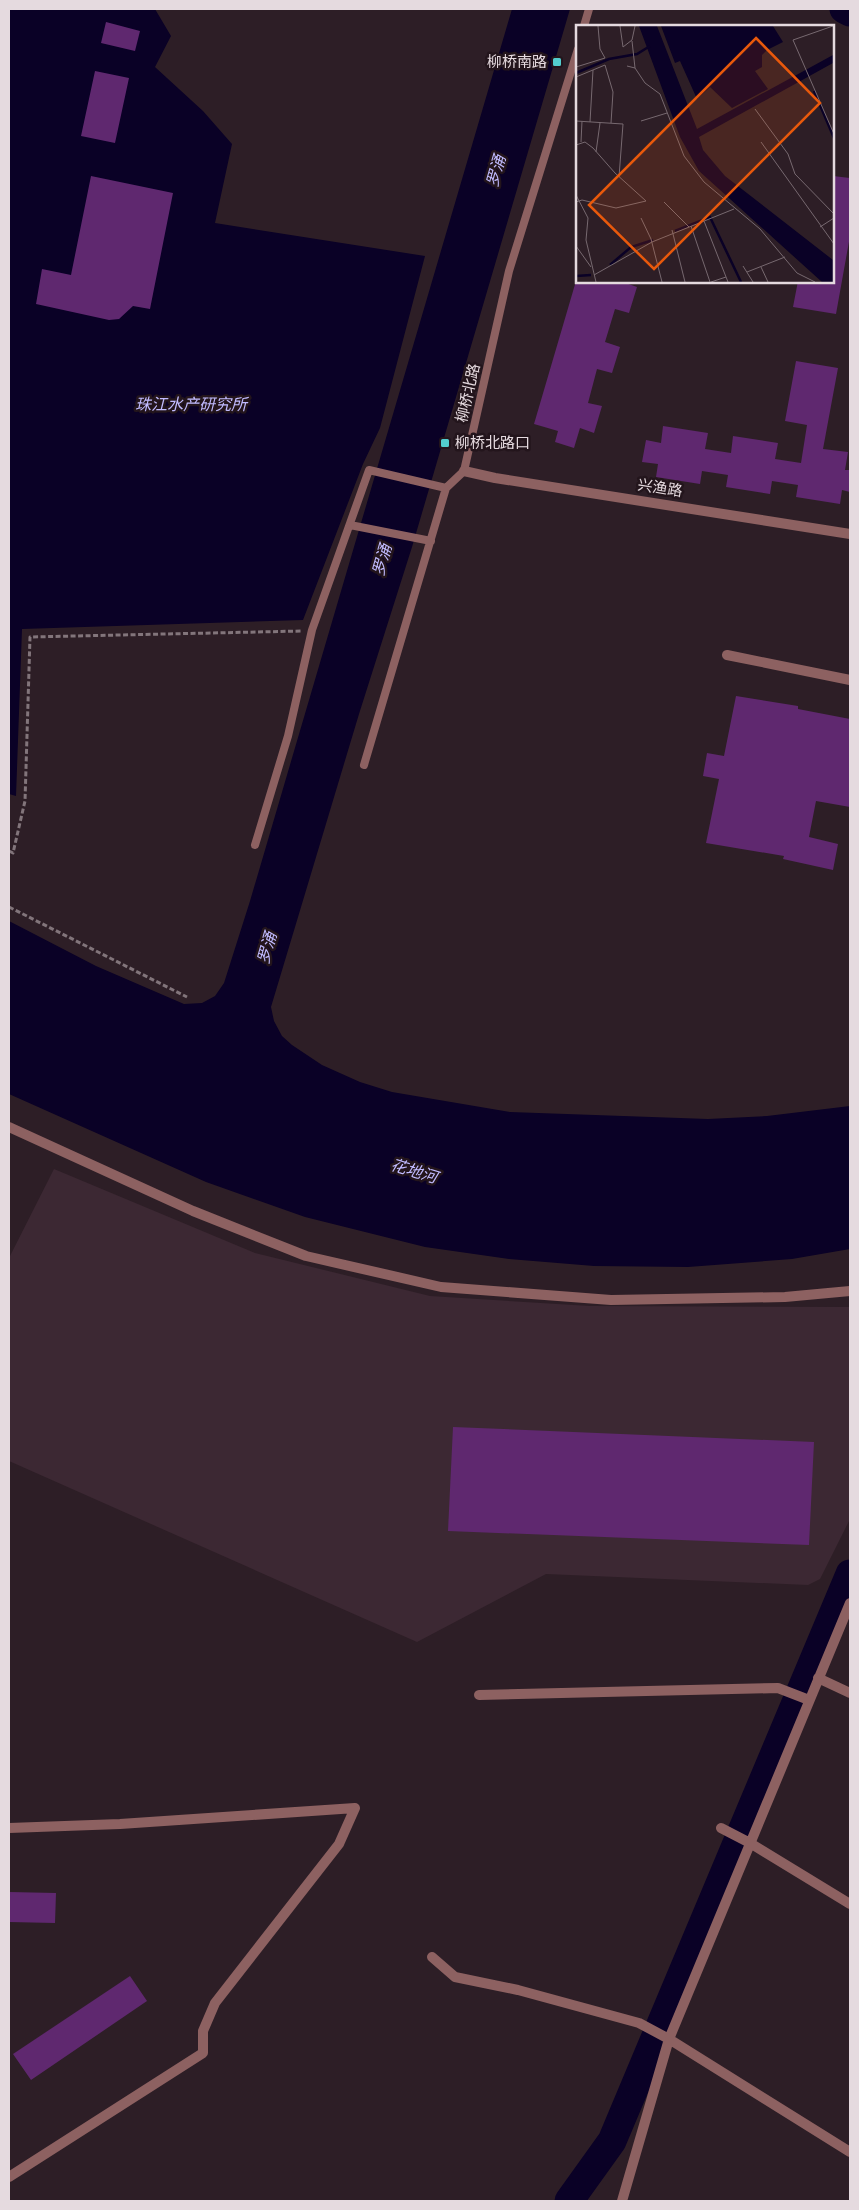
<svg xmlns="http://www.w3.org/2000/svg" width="859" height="2210" font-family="'Fira Sans Condensed','Noto Sans SC',sans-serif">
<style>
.built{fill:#3c2833}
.water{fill:#0a0126}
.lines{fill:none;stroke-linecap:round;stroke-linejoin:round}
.river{stroke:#0a0126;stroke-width:29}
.building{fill:#5f286f}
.path{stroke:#82757b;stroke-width:3;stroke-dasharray:5 2.5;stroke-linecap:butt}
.service{stroke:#8d6161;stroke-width:8}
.minor{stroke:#8d6161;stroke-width:10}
.poi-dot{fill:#52cdce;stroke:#23151c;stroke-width:2}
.labels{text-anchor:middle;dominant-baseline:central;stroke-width:5;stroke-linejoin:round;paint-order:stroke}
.poi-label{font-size:15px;fill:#e5dadf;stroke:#23151c;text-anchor:end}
.street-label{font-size:15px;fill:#e5dadf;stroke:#23151c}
.water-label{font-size:16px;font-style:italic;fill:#c1bbff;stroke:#23151c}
.inset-river{fill:none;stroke:#0a0126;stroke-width:2.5}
.inset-road{fill:none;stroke:#776970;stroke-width:1}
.view{fill:#e8590c;fill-opacity:0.15;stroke:#e8590c;stroke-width:2.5}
.inset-edge{fill:none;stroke:#e5dadf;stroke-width:2.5}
</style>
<rect width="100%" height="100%" fill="#2d1e26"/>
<!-- built -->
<path class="built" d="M54 1169 255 1253 430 1296 590 1306 850 1307V1519L820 1579 808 1585 546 1574 417 1642 9 1461V1258Z"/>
<!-- water -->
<path class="water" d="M9 9H155L171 36 155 67 203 111 232 144 215 223 425 256 380 428 363 464 303 620 22 629 16 796 9 794Z
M512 9H570L412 547 359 714 271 1007 274 1021 282 1036 292 1045 322 1065 360 1082 392 1092 510 1112 708 1119 767 1116 850 1106V1249L792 1259 688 1267 594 1266 509 1259 425 1247 305 1217 206 1182 9 1094V921L96 966 184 1004 202 1003 215 996 224 983 250 901Z"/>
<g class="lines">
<!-- river -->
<path class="river" d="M844 9 850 12
M569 2201 612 2141 850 1574"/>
</g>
<!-- building -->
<path class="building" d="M106 22 140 31 135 51 101 43Z
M95 71 129 78 115 143 81 136Z
M91 176 173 193 150 309 133 306 119 319 109 320 36 304 42 269 71 275Z
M833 176 850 178V236L836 314 793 307 798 281H833Z
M576 281H620L637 287 629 313 615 309 605 342 620 347 612 373 597 369 588 403 602 406 594 433 580 428 574 448 555 442 558 431 534 424Z
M796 361 838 368 823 449 848 452 845 470H850V492L842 490 840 504 796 497 798 485 772 481 770 494 726 487 728 475 702 471 700 484 656 477 658 464 642 462 646 440 661 443 663 426 708 433 705 449 731 453 733 436 778 443 775 459 801 463 807 425 785 421Z
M736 696 798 706V709L850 719V807L816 801 809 837 838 844 833 870 783 859 784 856 706 843 719 779 703 776 707 753 724 756Z
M453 1427 814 1442 809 1545 448 1531Z
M9 1892 56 1893 55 1923 9 1922Z
M130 1976 147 2001 31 2080 13 2054Z"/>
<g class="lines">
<!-- path -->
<path class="path" d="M9 851 13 853 25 801 30 637 302 631
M9 907 187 997"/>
<!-- service -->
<path class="service" d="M584 26 589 9
M350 525 431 541
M364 765 446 488 464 471 509 271 578 49
M255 845 288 736 312 630 369 470 446 488"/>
<!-- minor -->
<path class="minor" d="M464 471 495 478 850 534
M727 655 850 680
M9 1127 193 1211 306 1256 441 1287 611 1300 785 1297 850 1291
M818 1678 850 1693
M479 1695 778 1688 809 1700
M9 1828 120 1824 355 1808 339 1844 215 2003 203 2031V2053L9 2177
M721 1828 750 1843 850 1904
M432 1957 455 1977 518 1990 639 2023 669 2039 850 2152
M622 2201 669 2039 850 1603"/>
</g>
<!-- markers -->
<g class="poi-dot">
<rect x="552" y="57" width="10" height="10" rx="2.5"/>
<rect x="440" y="438" width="10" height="10" rx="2.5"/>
</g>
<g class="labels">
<!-- poi labels -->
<g class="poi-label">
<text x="547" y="62">柳桥南路</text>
<text x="455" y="443" text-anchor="start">柳桥北路口</text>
</g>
<!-- street labels -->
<g class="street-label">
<text transform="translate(468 393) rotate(-77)">柳桥北路</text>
<text transform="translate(660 488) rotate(9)">兴渔路</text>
</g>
<!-- water labels -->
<g class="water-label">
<text transform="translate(496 171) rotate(-74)">罗涌</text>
<text x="191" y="404">珠江水产研究所</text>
<text transform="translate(382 560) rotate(-74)">罗涌</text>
<text transform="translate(267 948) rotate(-74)">罗涌</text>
<text transform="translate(414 1171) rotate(17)">花地河</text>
</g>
</g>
<!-- overview -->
<g transform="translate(576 25)">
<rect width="258" height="258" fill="#2d1e26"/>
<path d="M63 1H81L121 104 257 30V38L123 112 127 125 149 151 257 235V257H246L123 146 104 112ZM85 1H197L207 17 191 25 186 30V42L179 46 192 64 156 83 134 62 121 74 104 36 99 38Z" fill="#0a0126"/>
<path class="inset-river" d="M0 48 33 34 61 29 74 21M238 66 258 113M99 206 134 192 165 257M34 240 55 222 77 215M0 251 15 250"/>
<path class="inset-road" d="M44 1 47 22 56 15 59 1M257 1 217 15 258 109M56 16 59 43M51 41 59 43 69 58 84 69 108 131 128 157 184 204 221 248 239 257M0 42 29 33 24 24 22 1M0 52 29 40 37 67 35 98M179 84 212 129 219 149 258 189M0 96 47 99 43 152M65 96 91 88M14 97 17 45M5 117 6 96M185 117 258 219M0 120 9 117 17 123 39 148 70 176M20 127 24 98M0 170 12 193 10 215 20 257M0 177 6 175 40 183 70 176M88 177 113 202M65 193 75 214 86 257M128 196 152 257M115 201 134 257M244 202 258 193M96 205 109 257M0 221 15 242M167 241 177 257M185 242 192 257M171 247 209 232M18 250 76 217 158 184M135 257 150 252"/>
<path class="view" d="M180 13 244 78 78 244 13 180Z"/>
<rect width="258" height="258" class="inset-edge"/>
</g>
<!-- border -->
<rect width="859" height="2210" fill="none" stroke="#e5dadf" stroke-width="20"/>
</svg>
